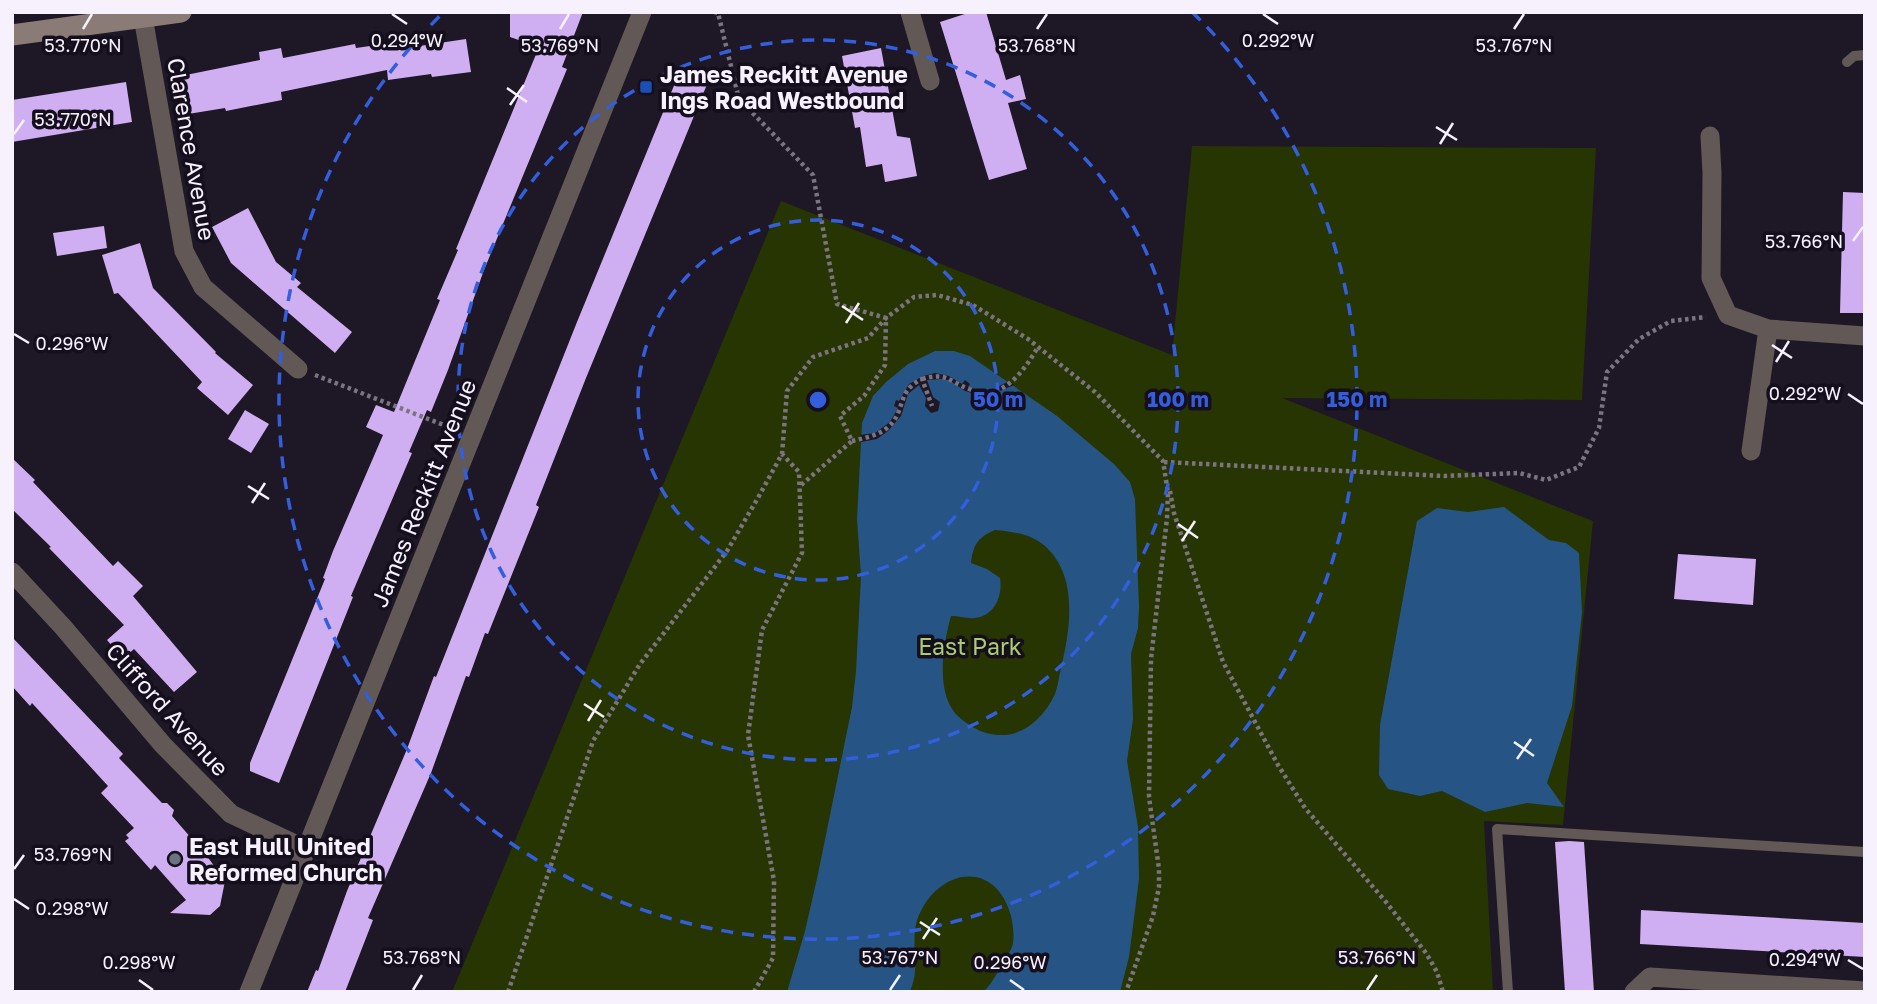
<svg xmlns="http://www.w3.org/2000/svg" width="1877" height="1004" font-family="'Golos Text',sans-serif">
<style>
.green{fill:#263501}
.water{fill:#265485;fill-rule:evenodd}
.pier{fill:#1e1726}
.building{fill:#cfaff1}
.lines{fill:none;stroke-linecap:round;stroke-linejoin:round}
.path{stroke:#7a7481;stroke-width:4.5;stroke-dasharray:3.5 3.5;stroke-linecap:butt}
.lane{stroke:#625855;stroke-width:10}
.street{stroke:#625855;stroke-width:19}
.secondary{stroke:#8b7b77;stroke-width:21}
.ticks{fill:none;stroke:#f6f1fc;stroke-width:2.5}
.ring{fill:none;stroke:#335edc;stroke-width:3.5;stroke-dasharray:12 9}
.transit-dot{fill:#1a4fb4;stroke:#150e1d;stroke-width:2.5}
.worship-dot{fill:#6b7280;stroke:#150e1d;stroke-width:2.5}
.labels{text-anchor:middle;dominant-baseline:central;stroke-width:7;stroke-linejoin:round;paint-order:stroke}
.poi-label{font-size:23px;font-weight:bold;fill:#f6f1fc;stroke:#150e1d;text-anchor:start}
.street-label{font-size:23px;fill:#f6f1fc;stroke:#150e1d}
.park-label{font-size:23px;fill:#abcd6f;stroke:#150e1d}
.ticks-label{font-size:18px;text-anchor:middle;fill:#f6f1fc;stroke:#150e1d;stroke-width:7;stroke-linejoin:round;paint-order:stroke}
.centre{fill:#335edc;stroke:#150e1d;stroke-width:3.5}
.ring-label{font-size:21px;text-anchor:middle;font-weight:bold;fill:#335edc;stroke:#150e1d;stroke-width:7;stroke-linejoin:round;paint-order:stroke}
</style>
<rect width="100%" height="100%" fill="#1e1726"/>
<!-- green -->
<path class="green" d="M1192 146 1596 148 1582 400 1282 398 1593 521 1563 825 1484 821 1493 992H452L781 201 1172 355Z"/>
<!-- water -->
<path class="water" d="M935 351H954L970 356 1057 416 1114 464 1130 482 1135 499 1139 607 1138 628 1131 654 1133 719 1127 761 1138 827 1139 879 1129 957 1120 992H983C991 985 996 975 1001 966 1005 960 1009 954 1012 947 1015 939 1013 925 1011 916 996 861 942 867 920 913 911 930 916 953 915 971 915 978 912 985 910 992H787L805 931 818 874 852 707 856 671 861 576 857 519 862 423 873 396 886 382 908 364ZM995 530C1015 532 1034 534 1049 550 1078 581 1070 630 1061 668 1059 676 1058 686 1055 694 1035 736 996 749 960 718 934 696 943 645 951 616 959 616 967 619 975 618 995 616 1003 595 1000 578L987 569 971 563C973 545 978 537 995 530Z
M1504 507 1549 540 1566 543 1579 553 1582 612 1572 706 1547 783 1564 807 1527 803 1485 812 1442 791 1420 796 1388 789 1379 775 1380 725 1417 521 1437 508 1468 512Z"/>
<!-- pier -->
<path class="pier" d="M935 373 949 376 962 384 965 380 970 384 968 387 980 391 992 390 1009 381 1014 385 993 394 979 395 965 391 949 380 941 379 927 380 933 397 940 402 938 411 931 413 925 406 926 398 919 385 908 394 901 416 888 431 877 439 861 442 860 435 875 433 890 422 898 408 894 406 896 400 899 401 909 384 923 376Z"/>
<!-- building -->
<path class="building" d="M510 12H583L562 67 567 69 484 270 448 370 431 412 427 410 409 452 412 453 351 596 353 597 279 783 250 771V763L325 579 323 578 333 551 383 435 366 427 376 405 394 412 440 300 437 299 458 250 456 249 539 47 510 37Z
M971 12H986L1006 80 1020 75 1026 99 1008 103 1027 169 989 180 940 22Z
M466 39 471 72 432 77 431 74 388 80 387 70 281 92 282 100 226 111 225 108 182 115 176 77 260 60 259 52 281 48 283 58 355 44 356 48 405 41 406 48Z
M881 48 897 136 910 138 917 176 885 182 882 164 866 167 860 127 855 128 842 56Z
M680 71 708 82 586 378 536 505 539 507 488 634 485 633 469 677 466 676 431 773 368 918 373 920 345 992H307L316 970 318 971 347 891 407 749 434 676 436 677 577 322Z
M126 82 132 122 12 142V100Z
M1843 192 1865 193V313H1840Z
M248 208 276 262 301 283 297 287 352 332 335 353 231 263 212 227Z
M104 226 107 248 57 256 53 233Z
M140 243 153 288 216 352 215 353 253 385 228 415 197 388 202 382 118 293 114 294 102 255Z
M245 410 269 424 251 453 228 439Z
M12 458 35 480 33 482 113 566 118 561 143 586 133 596 197 672 174 692 134 649 123 659 107 640 124 625 49 548 51 547 12 509Z
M1678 554 1756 559 1753 605 1674 599Z
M12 637 123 754 119 758 162 803H167L174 810 172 816 192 839 195 836 207 850 204 852 225 881 220 906 210 915 170 913 186 900 155 865 151 870 125 841 129 838 126 835 134 828 101 793 108 786 32 703 30 706 12 686Z
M1569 841 1584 842 1594 992H1565L1555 842Z
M1641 910 1865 923V957L1640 944Z"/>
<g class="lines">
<!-- path -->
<path class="path" d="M714 12 718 13 739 99 813 175 837 304 886 318 885 365 864 396 840 416 852 441 800 486
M315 375 454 429
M922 379C947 372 948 381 969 389 1002 403 1023 372 1038 347
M852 441C864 438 878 436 888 427 906 412 896 391 922 379L932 406
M1164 462 1444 476 1519 473 1546 480 1579 467 1599 428 1607 372 1639 339 1671 321 1706 317
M1170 491 1174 513 1223 662 1278 765 1305 808 1386 902 1426 953 1437 972 1443 992
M508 992 593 741 640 664 727 551 759 496 782 454 787 391 813 357 868 338 886 318 914 297 937 295 973 305 1028 339 1095 392 1163 461 1168 493 1167 518 1151 659 1149 797 1159 869V887L1153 916 1126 992
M754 992 773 958 774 881 748 735 762 630 802 553 799 472 782 454"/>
<!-- lane -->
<path class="lane" d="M1847 62 1854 56 1865 55
M1508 992 1497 829 1865 852"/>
<!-- street -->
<path class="street" d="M910 12 930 81
M143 17 184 251 203 287 298 369
M1710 136 1712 173 1711 278 1728 315 1768 329 1865 336
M1751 451 1768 329
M12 572 63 627 163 745 231 814 308 850
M249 992 642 12
M1634 992 1650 977 1865 991"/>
<!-- secondary -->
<path class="secondary" d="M12 35 181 12"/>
</g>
<!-- ticks -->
<path class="ticks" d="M392 14 407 24M1263 14 1278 24M83 29 92 14M560 29 569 14M1037 29 1047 14M1514 29 1524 14M507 88 527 102M510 105 524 85M1436 127 1457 140M14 134 24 120M1440 144 1453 123M1853 241 1863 227M842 306 863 320M846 323 859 303M14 334 29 343M1772 345 1792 358M1776 362 1789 341M1848 394 1863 404M248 486 269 499M252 503 265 483M1178 524 1198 538M1182 541 1195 521M584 704 604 717M588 721 601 700M1514 742 1534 756M1517 759 1531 739M14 869 24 855M14 899 29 909M920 922 940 935M923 939 937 918M1848 960 1863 969M139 980 153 990M1010 980 1024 990M413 990 422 975M890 990 900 975M1367 990 1377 975"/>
<!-- distance rings -->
<g class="ring">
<circle cx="818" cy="400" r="180"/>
<circle cx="818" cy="400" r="360"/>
<path d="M1192 12A539 539 0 1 1 444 12"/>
</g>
<!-- markers -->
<rect class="transit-dot" x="639" y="80" width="14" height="14" rx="3.5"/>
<circle class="worship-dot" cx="175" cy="859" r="7"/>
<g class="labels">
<!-- poi labels -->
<g class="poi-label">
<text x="660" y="74">James Reckitt Avenue<tspan x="660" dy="26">Ings Road Westbound</tspan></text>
<text x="189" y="846">East Hull United<tspan x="189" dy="26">Reformed Church</tspan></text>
</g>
<!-- street labels -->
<g class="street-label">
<text transform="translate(192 149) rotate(80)">Clarence Avenue</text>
<text transform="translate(423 493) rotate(-68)">James Reckitt Avenue</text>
<text transform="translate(168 709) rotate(48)">Clifford Avenue</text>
</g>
<!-- park labels -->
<g class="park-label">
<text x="970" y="646">East Park</text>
</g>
</g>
<g class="ticks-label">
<text x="407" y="47">0.294°W</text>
<text x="1278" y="47">0.292°W</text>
<text x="83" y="52">53.770°N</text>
<text x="560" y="52">53.769°N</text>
<text x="1037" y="52">53.768°N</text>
<text x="1514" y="52">53.767°N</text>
<text x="73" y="126">53.770°N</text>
<text x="1804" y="248">53.766°N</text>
<text x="72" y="350">0.296°W</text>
<text x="1805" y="400">0.292°W</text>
<text x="73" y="861">53.769°N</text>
<text x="72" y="915">0.298°W</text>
<text x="422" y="964">53.768°N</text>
<text x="900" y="964">53.767°N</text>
<text x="1377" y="964">53.766°N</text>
<text x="1805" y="966">0.294°W</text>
<text x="139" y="969">0.298°W</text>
<text x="1010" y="969">0.296°W</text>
</g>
<circle cx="818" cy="400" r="10" class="centre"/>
<g class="ring-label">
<text x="998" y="407">50 m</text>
<text x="1178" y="407">100 m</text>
<text x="1357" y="407">150 m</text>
</g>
<!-- border -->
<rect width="1877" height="1004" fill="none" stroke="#f6f1fc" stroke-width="28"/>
</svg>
